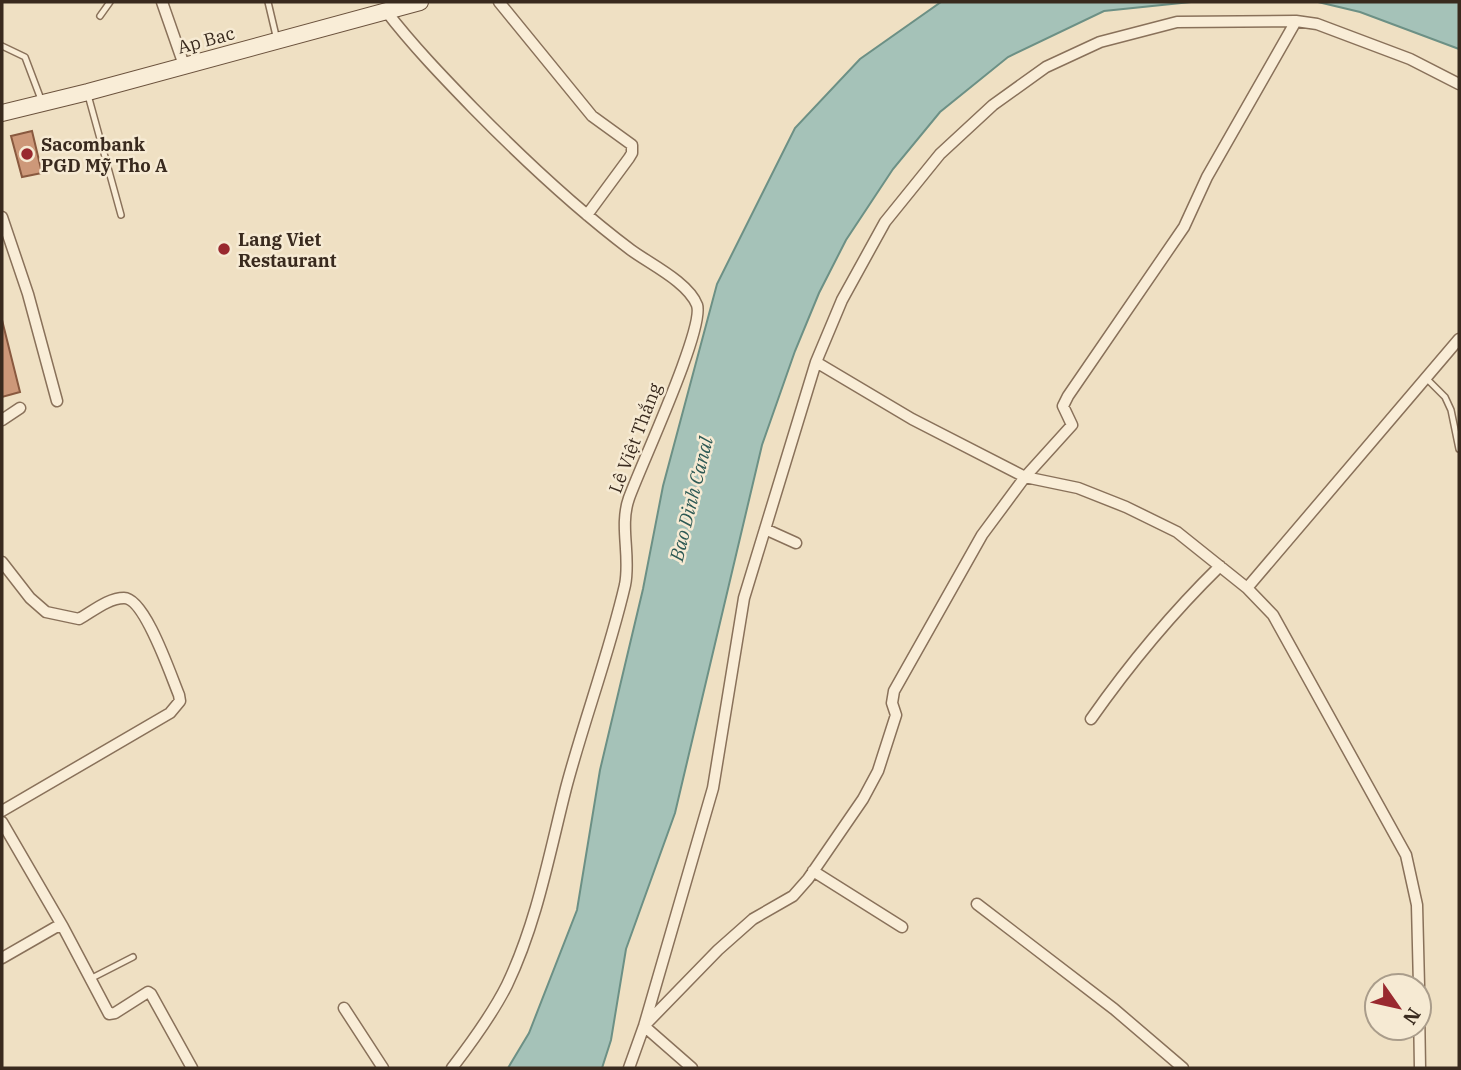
<svg xmlns="http://www.w3.org/2000/svg" width="1461" height="1070" font-family="'IBM Plex Serif',serif">
<style>
.water{fill:#a5c2b8;stroke:#6c9085;stroke-width:2}
.building{fill:#cd9879;stroke:#89593f;stroke-width:2}
.lines{fill:none;stroke-linecap:round;stroke-linejoin:round}
.service-casing{stroke:#89715a;stroke-width:8}
.minor-casing{stroke:#89715a;stroke-width:13}
.secondary-casing{stroke:#6b523d;stroke-width:18}
.service{stroke:#f9edd7;stroke-width:5}
.minor{stroke:#f9edd7;stroke-width:10}
.secondary{stroke:#f9edd7;stroke-width:16}
.poi-dot{fill:#99292f;stroke:#f6ead3;stroke-width:2.5}
.labels{text-anchor:middle;dominant-baseline:central;stroke-width:5;stroke-linejoin:round;paint-order:stroke}
.street-label{font-size:18px;fill:#392a1e;stroke:#f6ead3}
.poi-label{font-size:18px;font-weight:bold;fill:#392a1e;stroke:#f6ead3;text-anchor:start}
.water-label{font-size:19px;font-style:italic;fill:#2d5954;stroke:#f6ead3}
</style>
<rect width="100%" height="100%" fill="#efe0c3"/>
<!-- water -->
<path class="water" d="M941 2H1191L1104 11 1008 57 940 112 893 169 846 240 819 293 795 351 762 445 675 813 626 949 611 1040 602 1068H508L529 1033 577 910 600 770 643 589 663 486 717 284 795 128 860 59Z
M1318 2H1459V49L1360 12Z"/>
<!-- building -->
<path class="building" d="M32 131 42 173 22 177 11 136Z
M2 320 20 392 2 397Z"/>
<g class="lines">
<defs>
<path id="service" d="M268 2 277 40
M100 16 110 2
M2 46 25 57 42 102
M88 95 121 215
M1427 379 1445 397 1451 410 1459 449
M90 979 133 957"/>
<path id="minor" d="M162 2 184 65
M499 2 592 116 632 145V153L629 158 587 215
M386 11C413 46 443 77 473 108 523 159 574 207 631 250 650 264 688 282 697 305 705 328 640 467 629 498 619 526 631 556 625 585 609 654 584 720 566 788 549 855 537 922 507 985 492 1015 472 1042 452 1068
M2 217 28 294 57 401
M816 362 912 419 1025 477 1078 488 1126 507 1177 532 1247 588 1273 615 1406 855 1417 905 1419 986
M2 420 20 408
M765 529 796 543
M2 562 30 598 46 612 79 619C92 612 108 598 124 598 145 598 171 676 179 695L180 701 170 713 2 811
M1247 588 1459 339
M1091 719C1131 662 1170 615 1220 566
M2 822 63 927
M813 871 902 927
M977 904 1114 1009 1183 1068
M2 958 56 927H63L109 1014 115 1013 148 992 151 994 192 1068
M1419 1006 1420 1068
M344 1008 383 1068
M646 1024 718 950 753 919 793 896 808 879 863 799 878 771 896 715 892 703 894 691 982 535 1025 477 1072 425 1063 406 1068 396 1184 227 1207 177 1296 21
M644 1026 692 1068
M629 1068 644 1026 713 788 744 598 816 362 842 300 885 222 940 154 993 105 1046 67 1100 42 1177 22 1296 21 1317 24 1410 59 1459 84"/>
<path id="secondary" d="M2 113 88 92 420 2"/>
</defs>
<!-- service casing -->
<use href="#service" class="service-casing"/>
<!-- minor casing -->
<use href="#minor" class="minor-casing"/>
<!-- secondary casing -->
<use href="#secondary" class="secondary-casing"/>
<!-- service -->
<use href="#service" class="service"/>
<!-- minor -->
<use href="#minor" class="minor"/>
<!-- secondary -->
<use href="#secondary" class="secondary"/>
</g>
<!-- markers -->
<g class="poi-dot">
<circle cx="27" cy="154" r="7"/>
<circle cx="224" cy="249" r="7"/>
</g>
<g class="labels">
<!-- street labels -->
<g class="street-label">
<text transform="translate(206 40) rotate(-15)">Ap Bac</text>
<text transform="translate(635 438) rotate(-69)">Lê Việt Thắng</text>
</g>
<!-- poi labels -->
<g class="poi-label">
<text x="41" y="144">Sacombank<tspan x="41" dy="21">PGD Mỹ Tho A</tspan></text>
<text x="238" y="239">Lang Viet<tspan x="238" dy="21">Restaurant</tspan></text>
</g>
<!-- water labels -->
<g class="water-label">
<text transform="translate(691 499) rotate(-76)">Bao Dinh Canal</text>
</g>
</g>
<!-- border -->
<rect width="1461" height="1070" fill="none" stroke="#392a1e" stroke-width="7"/>
<!-- north arrow -->
<g transform="translate(1398 1007) rotate(124)"><circle r="33" fill="#f6ead3" stroke="#aa9d8b" stroke-width="2"/>
<path d="M0-5L12 26L0 18L-12 26Z" fill="#99292f"/>
<text y="-10" font-size="19" font-weight="bold" text-anchor="middle" fill="#392a1e">N</text>
</g>
</svg>
